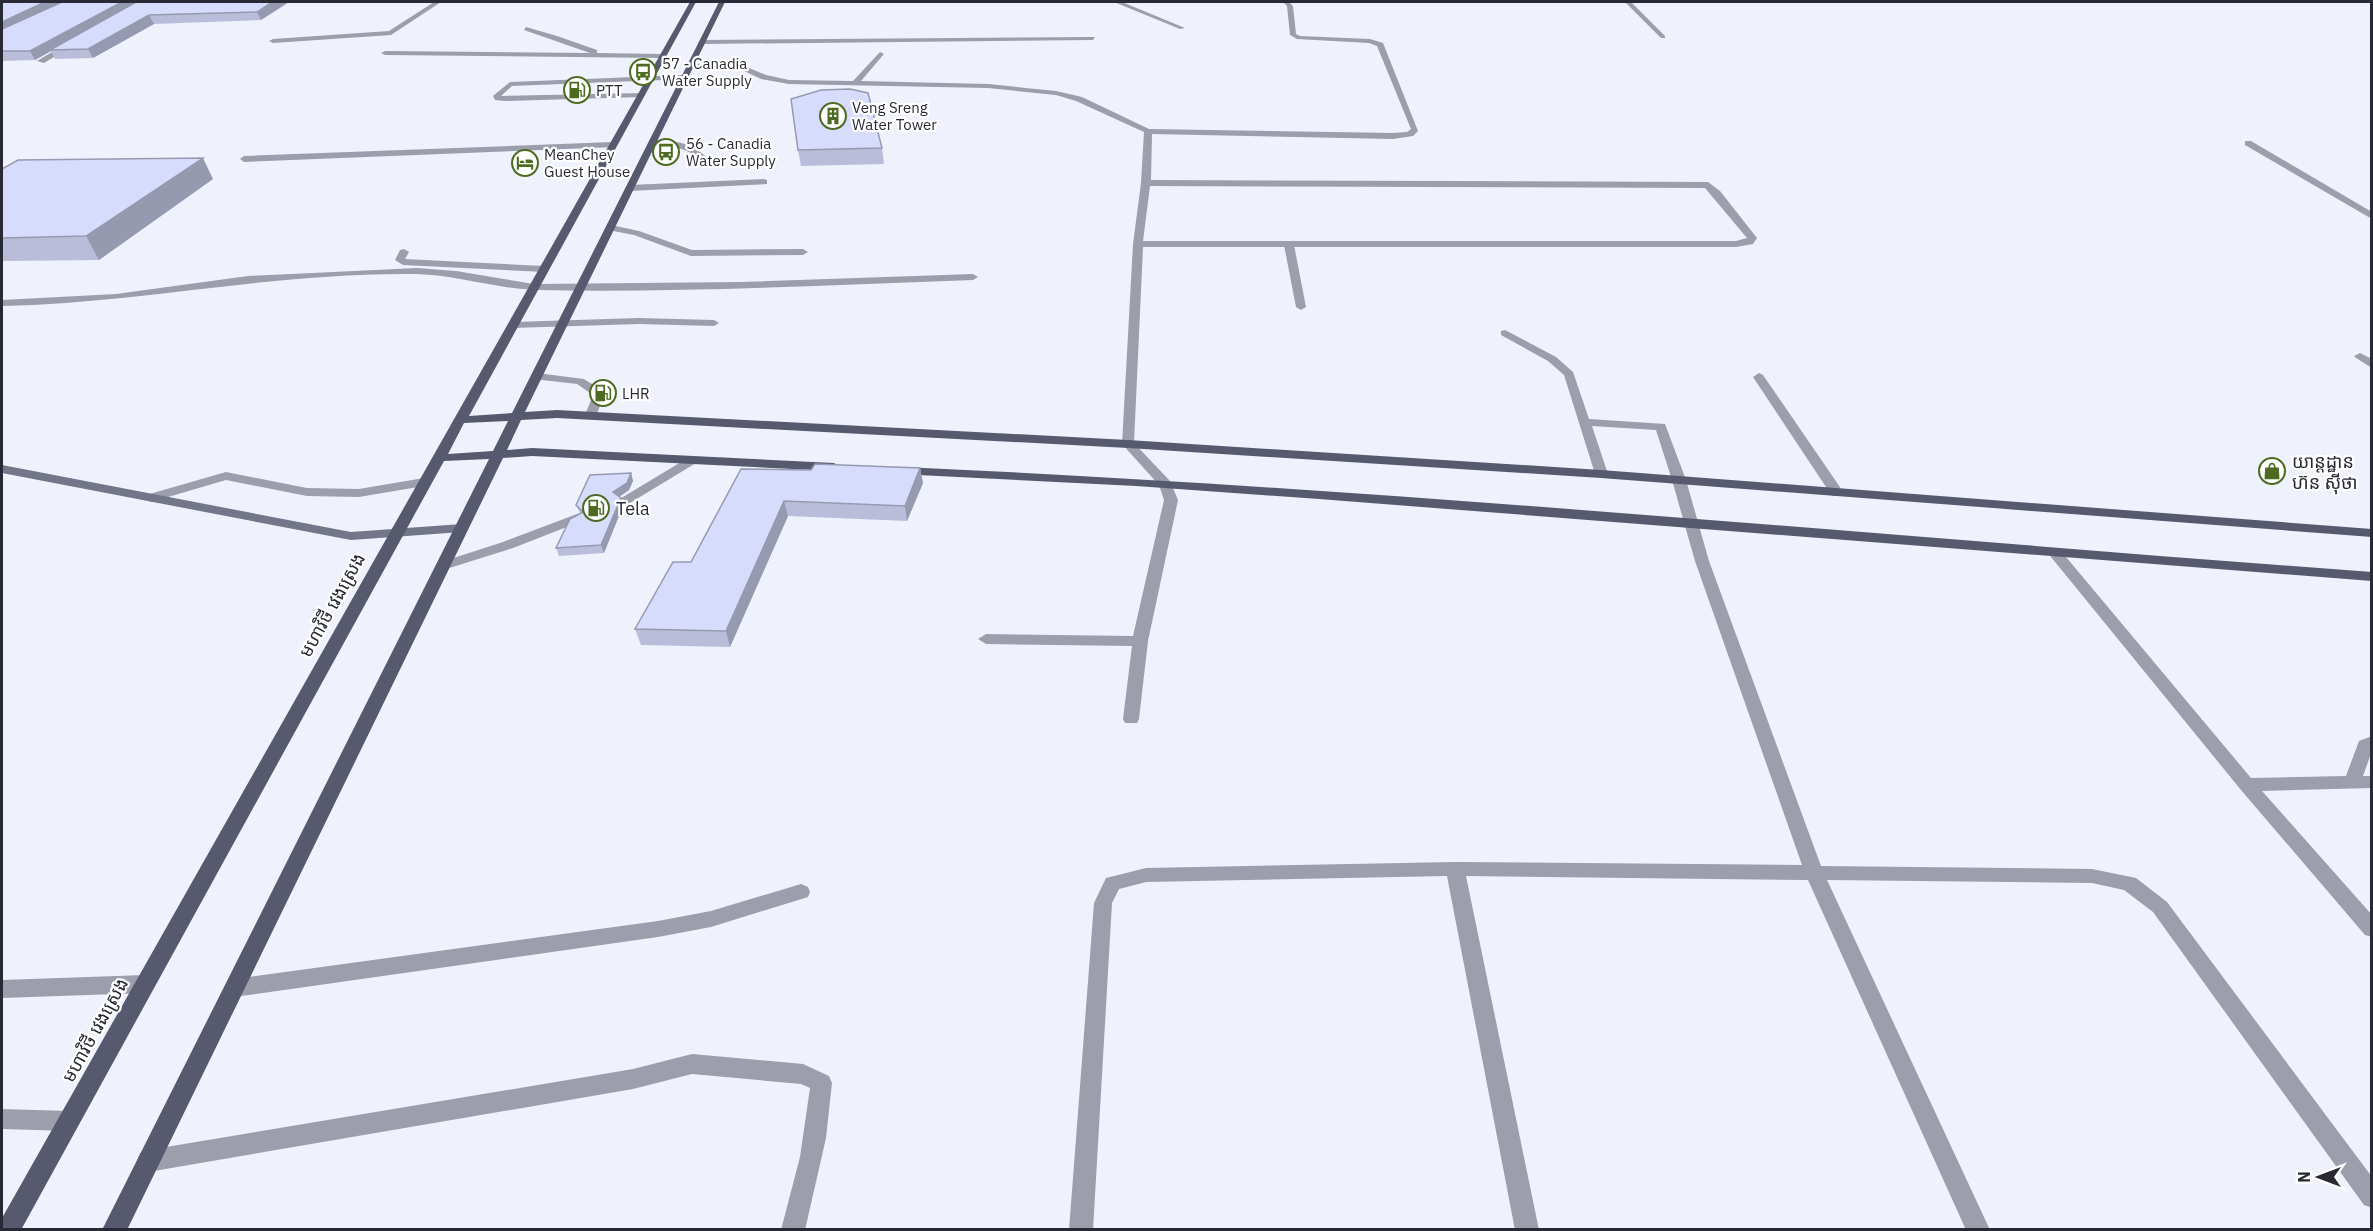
<svg xmlns="http://www.w3.org/2000/svg" width="2373" height="1231" font-family="'IBM Plex Sans','Noto Sans Khmer',sans-serif">
<style>
.lines{fill:none;stroke-linecap:round;stroke-linejoin:round}
.lane{fill:#9c9eab;fill-rule:evenodd}
.street{fill:#9c9eab;fill-rule:evenodd}
.secondary{fill:#737688;fill-rule:evenodd}
.primary{fill:#575a6f;fill-rule:evenodd}
.wall{fill:#b9bdd9}
.shaded-wall{fill:#969ab0}
.building{fill:#d7dcfc;stroke:#969ab0;stroke-width:1.5}
.labels{text-anchor:middle;dominant-baseline:central;stroke-width:4.5;stroke-linejoin:round;paint-order:stroke}
.far-poi-label{font-size:15px;fill:#282934;stroke:#fff;text-anchor:start}
.poi-label{font-size:18px;fill:#282934;stroke:#fff;text-anchor:start}
.street-label{font-size:18px;fill:#282934;stroke:#fff}
</style>
<rect width="100%" height="100%" fill="#eff1fd"/>
<g class="lines">
<!-- lane -->
<path class="lane" d="M1114 2H1122L1185 28 1180 29Z
M1095 37 1093 40 702 44 698 42 702 40Z
M67 43 74 45 44 63 37 61Z
M685 75H688V79L512 86 501 96 644 93V97H641L505 101 495 100 493 96 510 82Z
M652 140C675 140 695 143 710 161L703 163C684 144 673 148 649 145L648 143Z
M2245 141H2251L2372 212V219L2245 145Z
M613 142 617 145 616 147 244 162 240 159 244 156Z
M611 225 639 231 692 250 803 249 808 252 803 255 691 256 634 235 608 230 606 228Z
M1289 242 1294 245 1306 307 1301 310 1296 307 1284 245Z
M404 249 409 252 405 259 544 266 549 269 544 272 403 265 395 260 400 250Z
M1505 330 1556 357 1573 372 1589 419 1665 424 1686 480 1684 483H1674L1672 480 1656 430 1592 426 1608 474 1606 477H1596L1564 375 1548 361 1501 335V331Z
M2360 353 2372 359V368L2356 358 2354 356Z
M537 373 584 379 603 391 605 394 595 418 591 419 585 415 593 395 577 384 533 379 531 377Z
M1759 373 1763 375 1844 493 1842 496H1832L1830 493 1753 377Z
M691 456 696 457 697 460 696 463 630 503 625 504 618 500Z
M226 472 307 488 359 489 424 478 431 482 424 486 359 497 307 496 226 480 151 502 144 498 146 495Z
M577 514 584 518 582 521 513 548 443 570 436 566 438 563 503 542Z
M2056 550 2061 551 2251 778 2346 776 2359 741 2372 736V751L2363 776H2372V788L2262 791 2372 915V937L2365 935 2241 790 2051 557 2049 554 2051 551Z
M801 884 808 887 810 892 808 897 711 927 658 937 234 997 227 994 224 988 227 982 234 979 658 921 711 911Z
M145 975 152 978 155 984 152 990 145 993 2 998V980Z
M2 1109 68 1111 76 1114 79 1121 76 1128 68 1131 2 1129Z"/>
<!-- street -->
<path class="street" d="M434 2H441L391 35 273 43 269 41 273 39 389 31Z
M1283 2H1289L1293 6 1296 34 1300 36 1370 39 1383 43 1418 131 1413 136 1393 139 1152 134 1151 180 1708 182 1720 191 1757 238 1753 244 1736 247H1143L1134 443 1170 481 1178 500 1148 641 1139 719 1137 723H1125L1123 719 1132 646 986 644 978 639 986 634 1133 636 1164 500 1159 485 1122 444 1133 244 1141 183 1144 132 1076 101 1056 95 988 88 789 84 761 79 736 67 690 68 686 66 690 64 737 63 766 75 789 80 853 81 880 52 884 54 861 81 988 84 1056 91 1082 97 1149 129 1393 133 1407 132 1411 129 1377 46 1369 43 1297 39 1290 35 1287 6ZM1150 186 1705 188 1747 238 1736 241H1143Z
M1625 2H1631L1665 36V38H1661Z
M526 27 557 36 597 50V53L662 54 666 56 662 58 385 55 381 53 385 51 590 53 524 30Z
M764 179 767 180V184L630 191 625 188 630 185Z
M417 268 456 271 534 284 741 282 973 274 978 277 973 280C828 285 682 293 537 290 497 289 457 275 416 274 277 272 140 303 2 306V300L116 294 248 276Z
M639 318 714 320 719 323 714 326 639 324 513 328 508 325 513 322Z
M1679 476 1686 480 1709 561 1821 866 2092 869 2136 878 2167 902 2372 1177V1208L2364 1205 2153 912 2124 890 2092 883 1827 880 1990 1230H1966L1808 880 1466 876 1539 1230H1515L1447 876 1146 882 1119 889 1112 903 1093 1230H1069L1094 903 1106 878 1146 868 1455 862 1802 865 1695 561 1672 480Z
M692 1054 803 1064 829 1076 832 1083 826 1138 805 1230H781L800 1157 810 1088 801 1084 692 1074 633 1089 148 1172 140 1169 137 1161 140 1153 148 1150 633 1069Z"/>
<!-- secondary -->
<path class="secondary" d="M2 465 351 532 462 524 469 528 462 532 351 540 2 473Z"/>
<!-- primary -->
<path class="primary" d="M690 2H696L469 416 512 413 719 2H725L525 412 557 410 1128 440 1601 470 2372 529V537L1601 478 1128 448 557 418 521 420 507 450 532 448 834 463 840 467 834 471 532 456 503 458 127 1230H102L489 459 444 461 21 1230H2V1218ZM508 421 493 451 448 454 464 423Z
M903 467C1393 489 1882 536 2372 572V581L1319 499 1136 486 898 474 897 471 898 468Z"/>
</g>
<!-- wall -->
<path class="wall" d="M2 2H289L261 20 154 24 93 58 55 59 51 51 35 60 2 61Z
M882 148 884 164 801 166 798 150Z
M2 169 213 179 99 260 2 261Z
M920 468 923 483 907 521 788 516 730 647 641 645 635 629 691 562 811 470Z
M631 473 633 481 629 490 619 497 623 506 604 553 559 556 556 548 580 513 576 505Z"/>
<!-- shaded-wall -->
<path class="shaded-wall" d="M45 2H67L2 34V22Z
M122 2H142L50 50 51 51 35 60 30 51Z
M272 2H289L261 20 257 12Z
M149 15 154 24 93 58 88 49Z
M203 158 213 179 99 260 86 236Z
M920 468 923 483 907 521 905 506Z
M631 473 633 481 629 490 616 499 613 492Z
M621 498 623 506 604 553 601 545Z
M784 501 788 516 730 647 726 631Z"/>
<!-- building -->
<path class="building" d="M2 2H45L2 22Z
M62 2H122L30 51H2V29Z
M136 2H272L257 12 149 15 88 49 50 50Z
M850 89 868 93 882 148 798 150 791 99 821 90Z
M203 158 86 236 2 238V169L18 160Z
M815 464 920 468 905 506 784 501 726 631 635 629 673 562H691L741 469 811 470Z
M631 473 627 483 613 492 621 498 601 545 556 548 570 519 583 512 576 505 590 475Z"/>
<!-- icons -->
<defs>
<symbol id="bus-ring" viewBox="-11 -11 22 22"><circle r="9.5" fill="#fff" stroke="#4c6b20" stroke-width="1.5"/><path d="M-5-6H5V4H4V6H2V4H-2V6H-4V4H-5ZM-3.5-4V0h7V-4ZM-3.5 1.2v1.5H-2V1.2ZM2 1.2v1.5H3.5V1.2Z" fill="#4c6b20"/></symbol>
<symbol id="fuel-ring" viewBox="-11 -11 22 22"><circle r="9.5" fill="#fff" stroke="#4c6b20" stroke-width="1.5"/><path d="M-5.5-6h7V0h2V4h1.3V-2.5L3-4.5l.8-.8L6-3V5H2.5V1h-1V6h-7ZM-4.2-4.7v3.2H.2V-4.7Z" fill="#4c6b20"/></symbol>
<symbol id="building-ring" viewBox="-11 -11 22 22"><circle r="9.5" fill="#fff" stroke="#4c6b20" stroke-width="1.5"/><path d="M-4-6H4V6H1V3H-1V6H-4ZM-2.5-4.3h1.7v1.8h-1.7ZM.8-4.3h1.7v1.8H.8ZM-2.5-1h1.7V.8h-1.7ZM.8-1h1.7V.8H.8Z" fill="#4c6b20"/></symbol>
<symbol id="hotel-ring" viewBox="-11 -11 22 22"><circle r="9.5" fill="#fff" stroke="#4c6b20" stroke-width="1.5"/><path d="M-6-4.5h1.5V1H6V5H4.5V3h-9V5H-6ZM-4 0a1.8 1.8 0 1 1 3.6 0ZM.5 0V-2.5h3Q6-2.5 6 0Z" fill="#4c6b20"/></symbol>
<symbol id="shop-ring" viewBox="-11 -11 22 22"><circle r="9.5" fill="#fff" stroke="#4c6b20" stroke-width="1.5"/><path d="M-5-2.5h2.3a2.7 3.5 0 0 1 5.4 0H5L5.5 6h-11ZM-1.5-2.5h3a1.5 2.3 0 0 0-3 0Z" fill="#4c6b20"/></symbol>
</defs>
<g fill-rule="evenodd">
<use href="#bus-ring" x="628" y="57" width="30" height="30"/>
<use href="#fuel-ring" x="562" y="75" width="30" height="30"/>
<use href="#building-ring" x="818" y="101" width="30" height="30"/>
<use href="#bus-ring" x="651" y="137" width="30" height="30"/>
<use href="#hotel-ring" x="510" y="148" width="30" height="30"/>
<use href="#fuel-ring" x="588" y="378" width="30" height="30"/>
<use href="#shop-ring" x="2257" y="456" width="30" height="30"/>
<use href="#fuel-ring" x="581" y="493" width="30" height="30"/>
</g>
<g class="labels">
<!-- far-poi labels -->
<g class="far-poi-label">
<text x="662" y="63">57 - Canadia<tspan x="662" dy="17">Water Supply</tspan></text>
<text x="596" y="90">PTT</text>
<text x="852" y="107">Veng Sreng<tspan x="852" dy="17">Water Tower</tspan></text>
<text x="686" y="143">56 - Canadia<tspan x="686" dy="17">Water Supply</tspan></text>
<text x="544" y="154">MeanChey<tspan x="544" dy="17">Guest House</tspan></text>
<text x="622" y="393">LHR</text>
</g>
<!-- poi labels -->
<g class="poi-label">
<text x="2292" y="461">យាន្ដដ្ឋាន<tspan x="2292" dy="21">ហ៊ន ស៊ីថា</tspan></text>
<text x="616" y="508">Tela</text>
</g>
<!-- street labels -->
<g class="street-label">
<text transform="translate(332 605) rotate(-61)">មហាវិថី វេងស្រេង</text>
<text transform="translate(95 1030) rotate(-61)">មហាវិថី វេងស្រេង</text>
</g>
</g>
<!-- border -->
<rect width="2373" height="1231" fill="none" stroke="#282934" stroke-width="6"/>
<!-- north arrow -->
<g transform="translate(2319 1177) rotate(270)" stroke="#ffffff" stroke-width="4.5" paint-order="stroke">
<path d="M0-4.5L10 22L0 15L-10 22Z" fill="#282934"/>
<text y="-9" font-size="16" font-weight="bold" text-anchor="middle" fill="#282934">N</text>
</g>
</svg>
